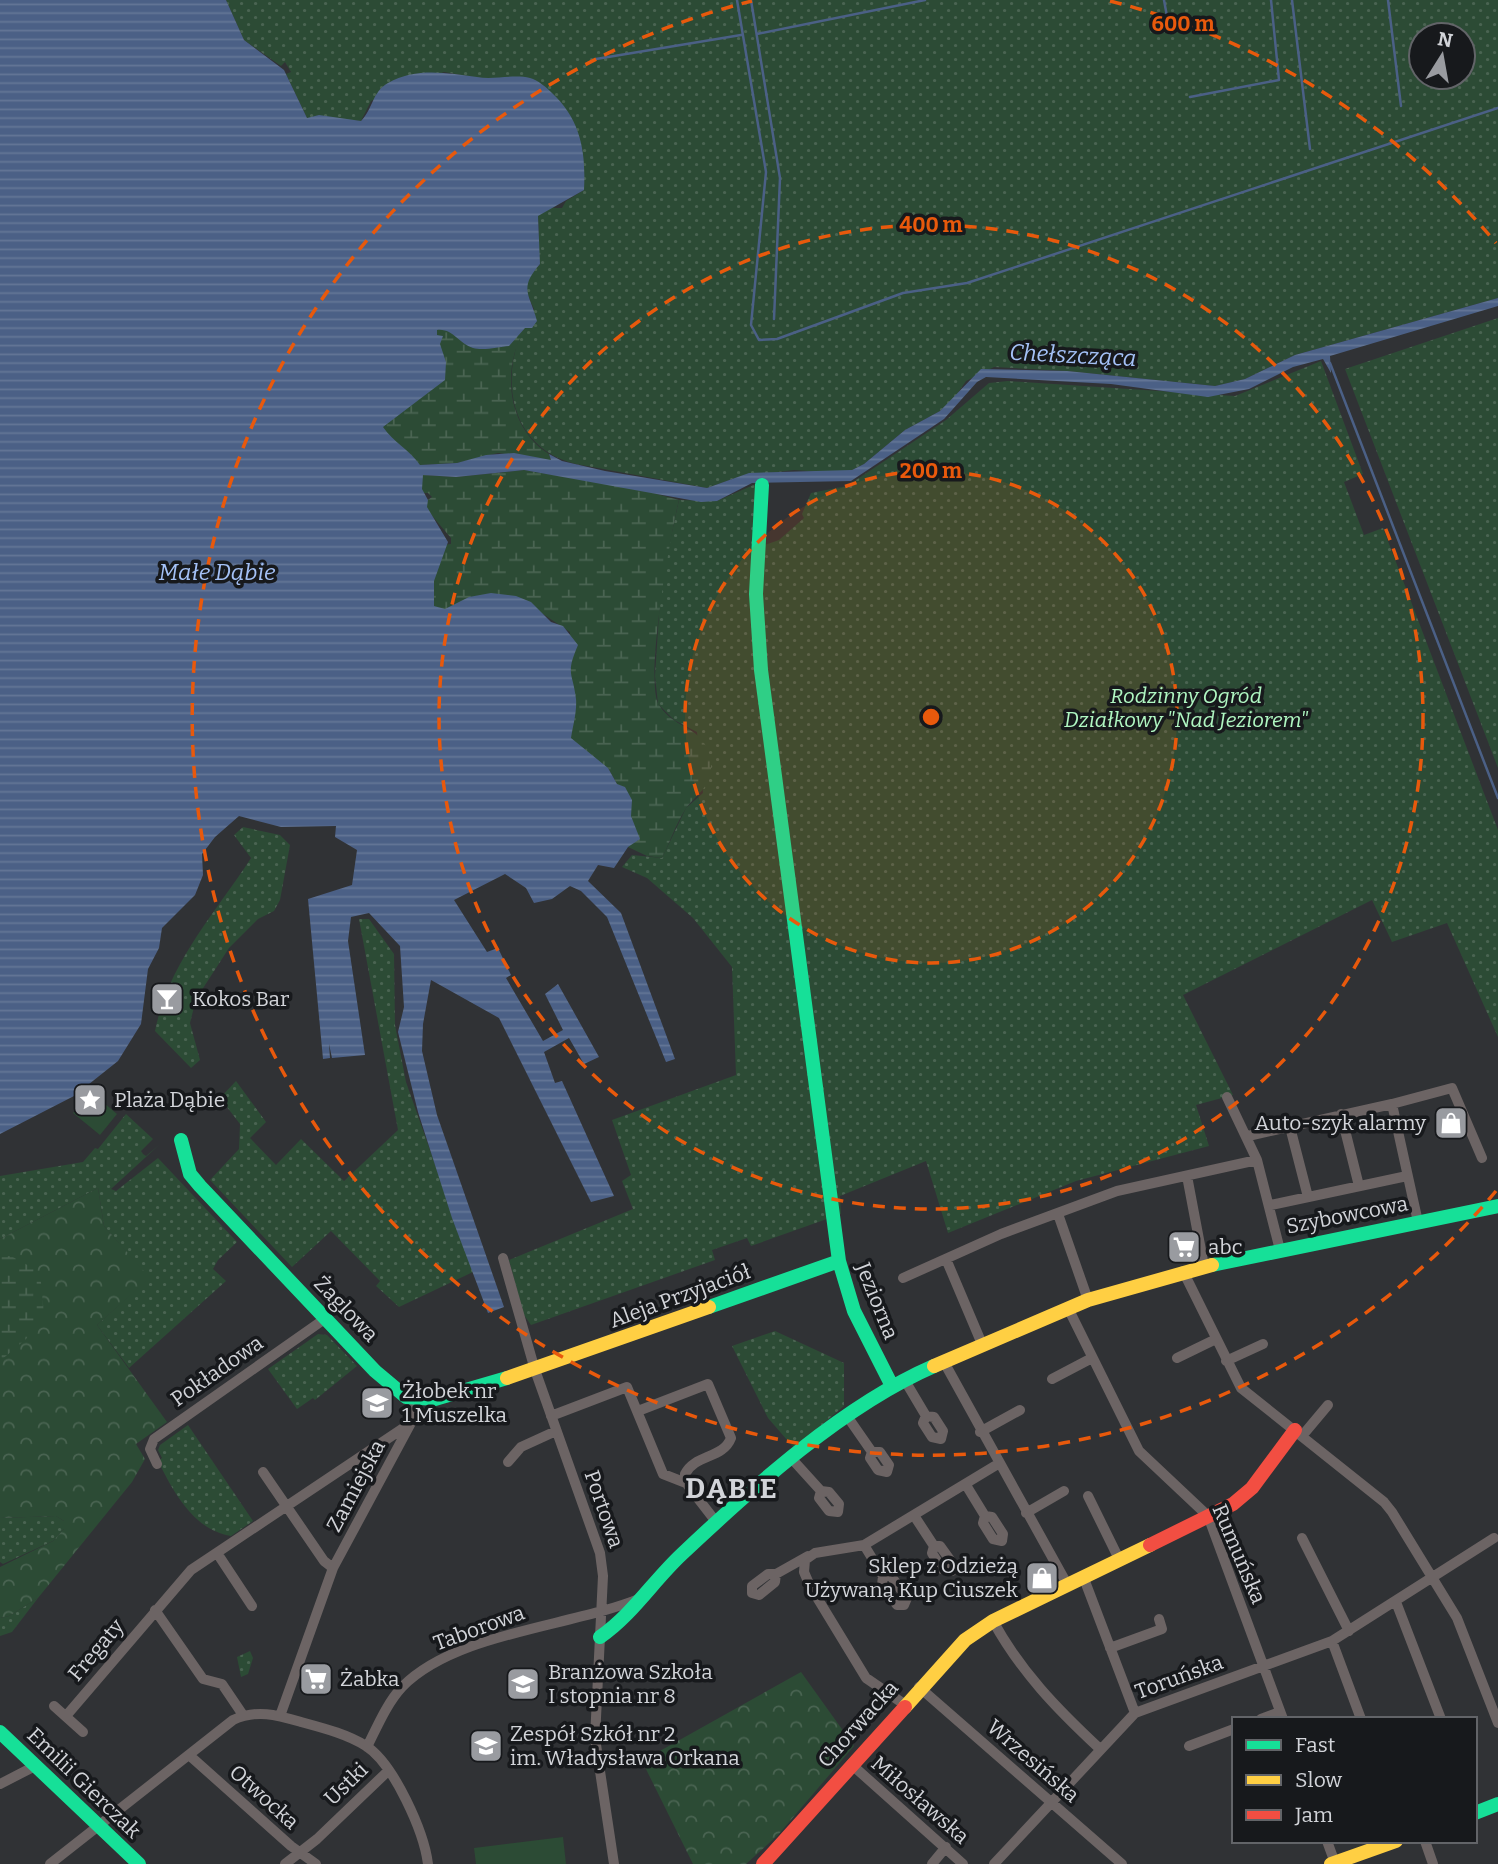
<svg xmlns="http://www.w3.org/2000/svg" width="1498" height="1864" font-family="Bitter,serif">
<style>
.green{fill:url(#green-dots);fill-rule:evenodd}
.forest{fill:url(#forest-crowns)}
.wetland{fill:url(#wetland-marsh)}
.pitch{fill:#2c4b35}
.water{fill:url(#water-rules)}
.lines{fill:none;stroke-linecap:round;stroke-linejoin:round}
.stream{stroke:#4b6086;stroke-width:2.5}
.street{stroke:#6c6464;stroke-width:10}
.fast{stroke:#16e098;stroke-width:14}
.slow{stroke:#ffcf43;stroke-width:14}
.jam{stroke:#f24e42;stroke-width:14}
.ring{fill:none;stroke:#e8590c;stroke-width:3.5;stroke-dasharray:12 9}
.labels{text-anchor:middle;dominant-baseline:central;stroke-width:7;stroke-linejoin:round;paint-order:stroke}
.park-label{font-size:21px;font-style:italic;fill:#b0f7c2;stroke:#17191c}
.poi-label{font-size:21px;fill:#d2d4d9;stroke:#17191c;text-anchor:start}
.street-label{font-size:21px;fill:#d2d4d9;stroke:#17191c}
.water-label{font-size:23px;font-style:italic;fill:#a4c1f6;stroke:#17191c}
.district-label{font-size:28px;font-weight:bold;letter-spacing:2px;fill:#d2d4d9;stroke:#17191c}
.centre{fill:#e8590c;stroke:#17191c;stroke-width:3.5}
.ring-label{font-size:21px;text-anchor:middle;font-weight:bold;fill:#e8590c;stroke:#17191c;stroke-width:7;stroke-linejoin:round;paint-order:stroke}
</style>
<defs>
<pattern id="green-dots" width="8" height="8" patternUnits="userSpaceOnUse" patternTransform="scale(1.75)"><rect width="8" height="8" fill="#2c4b35"/><path d="M2 2h.1M6 6h.1" fill="none" stroke="#4a6452" stroke-width="1.8" stroke-linecap="round"/></pattern>
<pattern id="forest-crowns" width="20" height="18" patternUnits="userSpaceOnUse" patternTransform="scale(1.75)"><rect width="20" height="18" fill="#2c4b35"/><path d="M2 6a3 3 0 1 1 6 0M12 15a3 3 0 1 1 6 0" fill="none" stroke="#4a6452"/></pattern>
<pattern id="wetland-marsh" width="20" height="14" patternUnits="userSpaceOnUse" patternTransform="scale(1.75)"><rect width="20" height="14" fill="#2c4b35"/><path d="M1 5h8M5 5V1M11 12h8M15 12V8" fill="none" stroke="#4a6452"/></pattern>
<pattern id="water-rules" width="6" height="5" patternUnits="userSpaceOnUse" patternTransform="scale(1.75)"><rect width="6" height="5" fill="#4b6086"/><path d="M0 2.5h6" fill="none" stroke="#647696"/></pattern>
</defs>
<rect width="100%" height="100%" fill="#303235"/>
<!-- green -->
<path class="green" d="M226 0H1498V298L1295 355 1245 379 1215 386 1067 371 994 367 966 381 953 400 940 411 905 430 864 464 852 470 835 473 794 470 738 477 707 488 576 464C517 450 500 392 519 338 523 328 530 319 534 309L525 289 530 275 540 264 538 216 549 208H562L566 201 584 190 530 78 484 79 444 72 371 101 361 121 307 118 286 74 291 72 285 62 281 66 244 40ZM1421 35H1463V77H1421Z
M1498 318V768L1345 369Z
M1321 361 1363 474 1344 482 1364 535 1383 528 1498 830V1037L1447 923 1392 942 1372 900 1183 995 1233 1095 1196 1105 1209 1146 1076 1181 948 1233 926 1161 840 1196 841 1214 751 1246 747 1238 712 1250 715 1260 531 1325 524 1315 509 1260 633 1209 622 1181 631 1175 612 1120 736 1075 732 967 693 918 647 878 622 867 632 855 662 858 686 808 703 793 697 732 674 720 658 704 655 676 661 583 679 500 717 501 758 483 756 548 779 540 804 518 802 514 811 493 847 486 946 420 989 383 1008 381 1235 396Z
M243 827 280 835 290 845 280 900 274 911 258 919 229 948 196 999 190 1023 200 1060 191 1068 155 1031C169 962 214 915 251 858L234 835Z
M359 919H369L394 954 395 1025 406 1082 473 1272 399 1307 376 1286 380 1281 331 1231 292 1267 210 1180 239 1149 240 1124 220 1098 236 1081 266 1122 250 1138 276 1165 301 1139 344 1181 398 1130Z
M126 1114 153 1139 141 1151 143 1154 146 1156 159 1145 111 1189 116 1191 158 1158 237 1242 218 1260 213 1269 226 1281 129 1368 97 1325 149 1278 104 1226 98 1188 0 1239V1176L83 1162 95 1148 98 1149Z
M775 1331 844 1363V1406L794 1448 768 1418 732 1346Z
M318 1334 327 1335 357 1366 315 1400 313 1398 297 1409 268 1369Z
M188 1425 253 1521 231 1536C194 1530 174 1493 158 1461L162 1458 158 1450 160 1445Z
M56 1516 64 1521V1529L53 1541 3 1564 0 1562V1518Z
M38 1598 12 1632 0 1636V1618L9 1616Z
M250 1651 253 1658 248 1674 241 1677 237 1657Z"/>
<!-- forest -->
<path class="forest" d="M98 1188 104 1226 150 1278 97 1325 167 1422 136 1444 145 1459 132 1482 38 1598 9 1616 0 1618V1567L53 1541 64 1529V1521L56 1516 0 1518V1239Z
M801 1672 854 1746 778 1835 746 1864H693L642 1761Z"/>
<!-- wetland -->
<path class="wetland" d="M556 206 538 216C535 232 543 243 540 259 538 270 525 277 525 289 526 298 535 311 537 321L532 328H525C501 370 507 427 549 454L551 461 498 453 457 463 420 465 315 425 429 341 517 209Z
M524 470 642 490 679 500C671 532 644 681 659 705 677 733 708 724 711 766 712 787 695 795 685 810 676 824 670 842 662 858L647 856 628 847 617 784 608 768 571 758 570 632 543 614 466 608 392 612 442 545 451 544V538L422 504 432 497 428 493H412L423 475 456 477Z
M11 1256 40 1272 44 1315 26 1339 0 1361V1257Z"/>
<!-- pitch -->
<path class="pitch" d="M91 1092 117 1114 100 1135 73 1113Z
M563 1837 566 1864H476L474 1848Z"/>
<!-- water -->
<path class="water" d="M0 0H226L244 40 284 70 307 118 319 115 361 121C373 109 372 92 388 83 416 67 447 73 477 77 494 80 514 74 530 78 538 80 547 88 552 93 581 120 586 152 584 190L538 216 540 264C518 289 530 294 537 321L532 328H525L509 346C499 347 483 351 473 348 459 344 453 328 437 330V335L443 336 440 344 446 362 445 380 383 427C393 442 409 449 420 465L457 463 486 455 514 453 551 460 549 454 562 461 605 471 707 488 749 473 852 470 864 464 905 430 940 411 981 369 1067 371 1215 386 1245 379 1295 355 1498 298V306L1330 356 1331 373 1323 359 1293 367 1249 389 1208 397 1111 384 986 377 977 382 944 419 851 481 752 483 717 501 701 502 524 470 456 477 423 475 422 489 428 500 427 507 448 542 434 581V606L445 609 469 597 491 593 516 596 531 602 551 622 563 626 578 645C565 675 573 672 576 699 577 712 573 725 571 738L608 768 617 784 625 787 632 800 631 816 640 839 628 847 614 868 598 865 588 881 621 913 675 1059 666 1062 607 917 581 891 570 886 552 899 534 903 526 888 505 874 454 900 487 952 498 948 511 975 506 978 543 1041 563 1030 545 994 558 984 599 1057 584 1064 569 1038 544 1052 555 1083 562 1081 614 1196 591 1202 499 1018 431 980 423 1024 422 1051 437 1115 504 1307 488 1313 452 1218 418 1112 398 1032 404 1007 400 946 369 913 351 917 348 941 365 1055 332 1058 329 1044 330 1058 323 1059 308 899 352 885 357 850 335 837 336 826 281 827 239 816 215 837 202 854 203 875 195 895 162 928 159 948 148 969 141 1024 118 1061 74 1096 0 1134Z"/>
<g class="lines">
<!-- stream -->
<path class="stream" d="M737 0 766 172 751 325 759 340 777 339 903 293 967 283 1498 108
M751 0 780 178 774 319
M1164 0 1170 33
M1292 0 1310 149
M1388 0 1401 106
M757 34 925 0
M596 59 741 35
M1190 97 1279 80 1271 0
M1330 363 1498 798"/>
<!-- street -->
<path class="street" d="M1227 1097 1257 1160 1280 1250
M1341 1114 1359 1186
M1290 1127 1308 1197
M1248 1136 1392 1104
M1187 1176 1204 1266
M1271 1205 1407 1176
M1058 1214 1088 1300
M1418 1222 1392 1104 1452 1088 1482 1158
M503 1258 535 1370 600 1553 603 1576 595 1738 614 1864
M946 1259 982 1344
M1183 1271 1241 1388 1384 1502 1392 1512 1457 1618 1498 1723
M903 1278 1001 1234 1117 1191 1257 1160
M1068 1308 1139 1451 1208 1516 1283 1719
M1177 1358 1216 1339
M1226 1361 1263 1344
M944 1362 1067 1584
M904 1379 926 1416 923 1423 932 1437 941 1439 943 1431 934 1417 926 1416
M1052 1379 1092 1358
M638 1411 708 1384 731 1438C723 1459 695 1454 685 1474L686 1483
M551 1416 627 1387 663 1474 686 1483 717 1523
M847 1416 872 1452 870 1458 878 1470 887 1472 889 1465 880 1452H872
M980 1432 1020 1410
M1302 1436 1328 1405
M792 1459 821 1491 829 1492 839 1504 838 1512 829 1511 819 1498 821 1491
M508 1462 521 1447 556 1431
M157 1464 150 1449 154 1439 326 1318
M263 1472 324 1561 333 1568
M966 1485 985 1516 983 1523 993 1539 1002 1541 1003 1534 992 1517 985 1516
M1088 1496 1119 1559
M1026 1513 1064 1491
M915 1517 934 1546H940L953 1564 952 1571 942 1569 932 1553 934 1546
M1302 1538 1349 1631
M864 1545 883 1576 882 1585 897 1605H904L907 1598 891 1576H883
M217 1553 252 1606
M776 1574 775 1582 759 1595 752 1593V1586L768 1574H776L808 1556
M1083 1576 1135 1713
M1396 1602 1441 1719
M155 1610 203 1679 222 1684 243 1715
M993 1621C1021 1672 1057 1709 1100 1749
M1332 1641 1361 1719
M1110 1648 1162 1629 1159 1619
M919 1687 1122 1864
M904 1704 866 1678 810 1586 804 1572 805 1560 815 1553 864 1545 998 1464
M54 1706 83 1732
M66 1716 191 1570 411 1423
M280 1716 333 1568 411 1423 415 1400
M1261 1719 1280 1712
M1189 1746 1234 1729
M367 1747C377 1727 387 1703 402 1687 456 1632 571 1627 641 1598
M189 1755 291 1846 316 1864
M851 1764 963 1864
M0 1784 37 1765
M1327 1841 1335 1863
M1425 1841 1433 1864
M50 1864 233 1720C257 1709 277 1715 301 1722 323 1728 347 1734 366 1746 394 1764 424 1832 428 1864
M285 1864 317 1839 388 1771
M932 1864 946 1847
M994 1864 1135 1713 1332 1641 1494 1538"/>
<!-- fast -->
<path class="fast" d="M762 485 756 594 761 670 839 1261 854 1311 892 1386
M181 1140 190 1174 200 1186 375 1371 406 1397 435 1399 507 1378
M1212 1265 1498 1206
M709 1307 839 1261
M600 1637C633 1614 653 1581 682 1554 753 1487 844 1405 934 1366
M0 1732 139 1864
M1475 1813 1498 1804"/>
<!-- slow -->
<path class="slow" d="M934 1366 1088 1300 1212 1265
M507 1378 709 1307
M905 1707 965 1640 993 1621 1150 1545
M1331 1864 1396 1841"/>
<!-- jam -->
<path class="jam" d="M1150 1545 1233 1504 1252 1488 1295 1430
M763 1864 905 1707"/>
</g>
<!-- distance rings -->
<circle cx="931" cy="717" r="246" fill="#e8590c" fill-opacity=".12"/>
<g class="ring">
<circle cx="931" cy="717" r="246"/>
<circle cx="931" cy="717" r="492"/>
<path d="M1496 1191A738 738 0 1 1 752 1M1110 1A738 738 0 0 1 1496 243"/>
</g>
<!-- icons -->
<defs>
<symbol id="bar-square" viewBox="-11 -11 22 22"><rect x="-9" y="-9" width="18" height="18" rx="4" fill="#999ba0" stroke="#17191c"/><path d="M-6-5H6L.8 .8V4.5H3.5V6h-7V4.5H-.8V.8Z" fill="#fff"/></symbol>
<symbol id="sight-square" viewBox="-11 -11 22 22"><rect x="-9" y="-9" width="18" height="18" rx="4" fill="#999ba0" stroke="#17191c"/><path d="M0-6L1.8-2.2L6-1.7L2.9 1.2L3.7 5.4L0 3.3L-3.7 5.4L-2.9 1.2L-6-1.7L-1.8-2.2Z" fill="#fff"/></symbol>
<symbol id="shop-square" viewBox="-11 -11 22 22"><rect x="-9" y="-9" width="18" height="18" rx="4" fill="#999ba0" stroke="#17191c"/><path d="M-5-2.5h2.3a2.7 3.5 0 0 1 5.4 0H5L5.5 6h-11ZM-1.5-2.5h3a1.5 2.3 0 0 0-3 0Z" fill="#fff"/></symbol>
<symbol id="supermarket-square" viewBox="-11 -11 22 22"><rect x="-9" y="-9" width="18" height="18" rx="4" fill="#999ba0" stroke="#17191c"/><path d="M-6-5.5h2.5l.6 2H6L4.5 2H-2.5L-4.4-4H-6ZM-1.5 3.2a1.3 1.3 0 1 0 .1 0ZM3 3.2a1.3 1.3 0 1 0 .1 0Z" fill="#fff"/></symbol>
<symbol id="school-square" viewBox="-11 -11 22 22"><rect x="-9" y="-9" width="18" height="18" rx="4" fill="#999ba0" stroke="#17191c"/><path d="M0-5L7-2L0 1L-7-2ZM-4 1L0 2.5L4 1V4Q0 6-4 4Z" fill="#fff"/></symbol>
</defs>
<g fill-rule="evenodd">
<use href="#bar-square" x="148" y="980" width="38" height="38"/>
<use href="#sight-square" x="71" y="1081" width="38" height="38"/>
<use href="#shop-square" x="1432" y="1104" width="38" height="38"/>
<use href="#supermarket-square" x="1165" y="1228" width="38" height="38"/>
<use href="#school-square" x="358" y="1384" width="38" height="38"/>
<use href="#shop-square" x="1023" y="1559" width="38" height="38"/>
<use href="#supermarket-square" x="297" y="1660" width="38" height="38"/>
<use href="#school-square" x="504" y="1665" width="38" height="38"/>
<use href="#school-square" x="467" y="1727" width="38" height="38"/>
</g>
<g class="labels">
<!-- park labels -->
<g class="park-label">
<text x="1186" y="696">Rodzinny Ogród<tspan x="1186" dy="24">Działkowy "Nad Jeziorem"</tspan></text>
</g>
<!-- poi labels -->
<g class="poi-label">
<text x="192" y="999">Kokos Bar</text>
<text x="114" y="1100">Plaża Dąbie</text>
<text x="1426" y="1123" text-anchor="end">Auto-szyk alarmy</text>
<text x="1208" y="1247">abc</text>
<text x="402" y="1391">Żłobek nr<tspan x="402" dy="24">1 Muszelka</tspan></text>
<text x="1018" y="1566" text-anchor="end">Sklep z Odzieżą<tspan x="1018" dy="24">Używaną Kup Ciuszek</tspan></text>
<text x="548" y="1672">Branżowa Szkoła<tspan x="548" dy="24">I stopnia nr 8</tspan></text>
<text x="340" y="1679">Żabka</text>
<text x="510" y="1734">Zespół Szkół nr 2<tspan x="510" dy="24">im. Władysława Orkana</tspan></text>
</g>
<!-- street labels -->
<g class="street-label">
<text transform="translate(1347 1215) rotate(-11)">Szybowcowa</text>
<text transform="translate(680 1296) rotate(-20)">Aleja Przyjaciół</text>
<text transform="translate(877 1301) rotate(68)">Jeziorna</text>
<text transform="translate(346 1309) rotate(46)">Żaglowa</text>
<text transform="translate(217 1371) rotate(-35)">Pokładowa</text>
<text transform="translate(356 1486) rotate(-62)">Zamiejska</text>
<text transform="translate(604 1509) rotate(71)">Portowa</text>
<text transform="translate(1239 1554) rotate(67)">Rumuńska</text>
<text transform="translate(479 1628) rotate(-20)">Taborowa</text>
<text transform="translate(96 1650) rotate(-50)">Fregaty</text>
<text transform="translate(1179 1677) rotate(-20)">Toruńska</text>
<text transform="translate(858 1724) rotate(-48)">Chorwacka</text>
<text transform="translate(1033 1761) rotate(41)">Wrzesińska</text>
<text transform="translate(84 1783) rotate(44)">Emilii Gierczak</text>
<text transform="translate(346 1784) rotate(-44)">Ustki</text>
<text transform="translate(264 1797) rotate(42)">Otwocka</text>
<text transform="translate(920 1800) rotate(41)">Miłosławska</text>
</g>
<!-- water labels -->
<g class="water-label">
<text transform="translate(1073 355) rotate(3)">Chełszcząca</text>
<text x="217" y="572">Małe Dąbie</text>
</g>
<!-- district labels -->
<g class="district-label">
<text x="732" y="1488">DĄBIE</text>
</g>
</g>
<circle cx="931" cy="717" r="10" class="centre"/>
<g class="ring-label">
<text x="1183" y="31">600 m</text>
<text x="931" y="232">400 m</text>
<text x="931" y="478">200 m</text>
</g>
<!-- legend -->
<rect x="1232" y="1717" width="245" height="126" fill="#17191c" stroke="#626468" stroke-width="2"/>
<rect x="1246" y="1740" width="35" height="10" fill="#16e098" stroke="#626468" stroke-width="2"/>
<text x="1295" y="1752" font-size="21" fill="#d2d4d9">Fast</text>
<rect x="1246" y="1775" width="35" height="10" fill="#ffcf43" stroke="#626468" stroke-width="2"/>
<text x="1295" y="1787" font-size="21" fill="#d2d4d9">Slow</text>
<rect x="1246" y="1810" width="35" height="10" fill="#f24e42" stroke="#626468" stroke-width="2"/>
<text x="1295" y="1822" font-size="21" fill="#d2d4d9">Jam</text>
<!-- north arrow -->
<g transform="translate(1442 56) rotate(11)"><circle r="33" fill="#17191c" stroke="#626468" stroke-width="2"/>
<path d="M0-5L12 26L0 18L-12 26Z" fill="#999ba0"/>
<text y="-10" font-size="19" font-weight="bold" text-anchor="middle" fill="#d2d4d9">N</text>
</g>
</svg>
